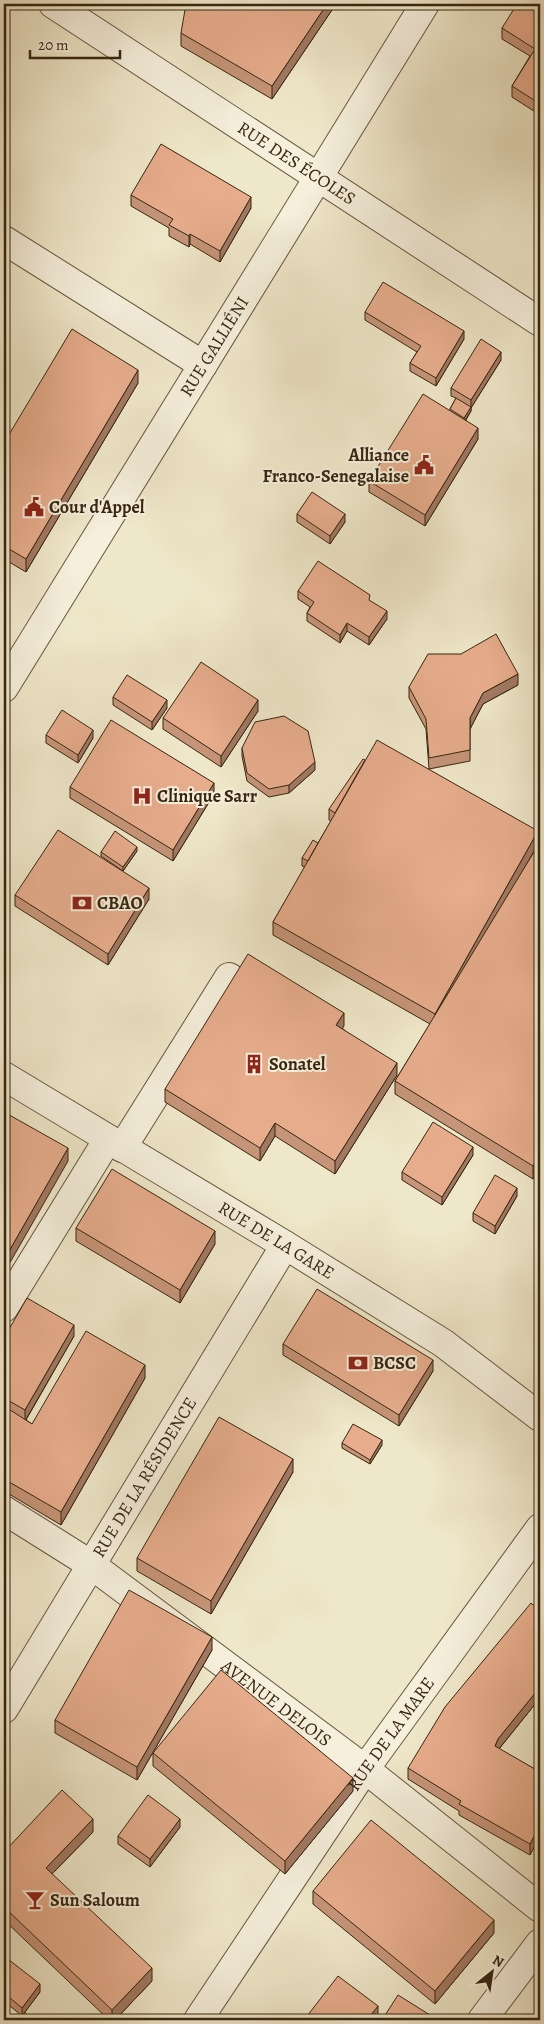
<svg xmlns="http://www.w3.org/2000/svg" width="544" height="2024" font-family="Alegreya,serif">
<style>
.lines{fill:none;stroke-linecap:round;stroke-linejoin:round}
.minor-casing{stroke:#65563e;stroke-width:30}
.minor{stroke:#f5efdc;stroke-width:28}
.wall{fill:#c69478;stroke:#372610}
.shaded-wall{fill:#a17862;stroke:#372610}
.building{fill:#e6ac8c;stroke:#372610}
.labels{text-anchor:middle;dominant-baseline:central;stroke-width:4;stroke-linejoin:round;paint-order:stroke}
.street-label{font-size:18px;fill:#372610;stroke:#f5efdc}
.poi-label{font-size:18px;font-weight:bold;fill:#372610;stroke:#f5efdc;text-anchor:start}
</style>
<rect width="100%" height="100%" fill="#efe7c9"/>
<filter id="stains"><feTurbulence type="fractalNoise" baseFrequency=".004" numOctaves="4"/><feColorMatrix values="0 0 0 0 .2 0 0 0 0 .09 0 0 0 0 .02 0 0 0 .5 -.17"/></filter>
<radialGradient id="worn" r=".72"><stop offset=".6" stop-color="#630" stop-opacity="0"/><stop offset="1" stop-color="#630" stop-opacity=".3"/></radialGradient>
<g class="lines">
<defs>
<g id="minor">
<path id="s1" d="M53 4 540 322"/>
<path d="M4 240 203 365"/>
<path id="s2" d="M4 688 425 4"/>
<path id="s3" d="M4 1076 285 1245 443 1343 540 1417"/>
<path d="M122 1148 229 977 264 999"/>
<path d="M4 1308 108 1139"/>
<path id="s4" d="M4 1510 90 1564 365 1769 540 1908"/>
<path id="s5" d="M4 1709 285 1245"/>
<path d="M4 2014 13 2020"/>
<path id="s6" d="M198 2020 365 1769 540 1528"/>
<path d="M482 2020 540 1943"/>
</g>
</defs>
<!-- minor casing -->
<use href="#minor" class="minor-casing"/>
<!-- minor -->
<use href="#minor" class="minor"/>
</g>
<!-- wall -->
<path class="wall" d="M336 4 272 99 181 46V33Z
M540 4V115L512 97V86L530 56 502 39V28Z
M131 195 251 208 220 262 190 244 189 247 169 236V228L131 206Z
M365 312 464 339 436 386 410 371V363L417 352 365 320Z
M501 360 471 408V411L466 420 478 439 425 526 369 492V481L450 410V409L456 398 451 396V388Z
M138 383 26 572 4 559V443Z
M297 514 345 522 330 544 297 522Z
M298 591 370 601 387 619 369 645 347 631 340 643 307 621V613L310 607 298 599Z
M518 685 483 704 470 729V761L429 769 426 729 409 698V687Z
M113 697 167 708 152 730 113 705Z
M258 711 221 767 163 729V718Z
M46 735 93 738 78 763 46 743Z
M242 748 315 770 289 793 269 797 247 781 242 756Z
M70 787 214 794 173 861 70 798Z
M329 809 538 844 528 863 540 842V1168L533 1179 395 1094V1081L430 1024 273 935V922L305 867 302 866V858L318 843 331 821 329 820Z
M137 851 123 871 101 856V852Z
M15 895 149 899 108 965 15 906Z
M344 1026 342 1028 397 1075 335 1174 275 1136 260 1161 165 1102V1089Z
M473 1155 442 1205 402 1180V1172Z
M517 1196 495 1234 473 1221V1213Z
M76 1228 215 1244 180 1303 76 1241Z
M74 1336 26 1420 32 1424 145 1378 61 1525 4 1491V1338Z
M283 1344 433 1371 399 1426 283 1355Z
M342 1443 382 1445 370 1464 342 1448Z
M293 1472 211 1614 137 1571V1558Z
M212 1650 137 1780 55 1733V1720Z
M540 1698 499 1749 540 1772V1836L530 1855 459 1815V1811L408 1779V1768Z
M153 1753 353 1791 285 1874 153 1766Z
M180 1827 150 1867 118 1844V1836Z
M93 1832 52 1874 152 1981 115 2020H109L4 1920V1852Z
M313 1891 494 1933 435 2004 313 1904Z
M4 1956 40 1992 22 2016 4 2001Z"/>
<!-- shaded-wall -->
<path class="shaded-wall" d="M327 4H336L272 99V86Z
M251 197V208L220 262V251Z
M190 234V244L189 247V236Z
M464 331V339L436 386V378Z
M501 352V360L471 408V400Z
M138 370V383L26 572V559Z
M471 407V411L464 422V418Z
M478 428V439L425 526V515Z
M345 514V522L330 544V536Z
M387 611V619L369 645V637Z
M347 623V631L340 643V635Z
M518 674V685L483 704 470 729V718L483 693Z
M167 700V708L152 730V722Z
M258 700V711L221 767V756Z
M93 730V738L78 763V755Z
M315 762V770L289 793V785Z
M214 783V794L173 861V850Z
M538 831V844L435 1027V1014Z
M137 847V851L123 871V867Z
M149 888V899L108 965V954Z
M344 1013V1026L336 1038V1025Z
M397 1063V1075L335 1174V1161Z
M275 1123V1136L260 1161V1148Z
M473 1147V1155L442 1205V1197Z
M68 1148V1161L4 1273V1260Z
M540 1155V1168L533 1179V1166Z
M517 1188V1196L495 1234V1226Z
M215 1231V1244L180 1303V1290Z
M74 1325V1336L25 1421V1410Z
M433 1360V1371L399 1426V1415Z
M145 1365V1378L61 1525V1512Z
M382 1440V1445L370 1464V1460Z
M293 1459V1472L211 1614V1601Z
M212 1637V1650L137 1780V1767Z
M540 1687V1698L498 1750 495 1746 498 1739Z
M353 1778V1791L285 1874V1861Z
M93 1819V1832L46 1880V1868Z
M180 1819V1827L150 1867V1859Z
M540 1825V1836L530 1855V1844Z
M494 1920V1933L435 2004V1991Z
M152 1968V1981L115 2020H112V2010Z
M40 1984V1992L22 2016V2008Z
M378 2006V2014L373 2020H367Z"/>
<!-- building -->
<path class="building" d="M186 4H327L272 86 181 33Z
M517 4H540V104L512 86 535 49 502 28Z
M161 144 251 197 220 251 190 234 189 236 169 225 173 219 131 195Z
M383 282 464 331 436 378 410 363 421 346 365 312Z
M72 329 138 370 26 559 4 546V443Z
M481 339 501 352 471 400 451 388Z
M423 394 478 428 425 515 369 481Z
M456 398 471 407 464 418 450 409Z
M312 492 345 514 330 536 297 514Z
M318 561 370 595 369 600 387 611 369 637 347 623 340 635 307 613 314 602 298 591Z
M496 634 518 674 483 693 470 718V750L429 758 426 719 409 687 428 654H461Z
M201 662 258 700 221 756 163 718Z
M127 675 167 700 152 722 113 697Z
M62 710 93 730 78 755 46 735Z
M284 716 308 731 315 762 289 785 269 789 247 773 242 748 255 722Z
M111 720 214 783 173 850 70 787Z
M377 740 538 831 435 1014 273 922Z
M363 759 365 760 335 813 329 809Z
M58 830 149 888 108 954 15 895Z
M115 831 137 847 123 867 101 852Z
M313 840 318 843 308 861 302 858Z
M540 842V1155L533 1166 395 1081Z
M248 954 344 1013 336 1025 397 1063 335 1161 275 1123 260 1148 165 1089Z
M4 1112 68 1148 4 1260Z
M433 1122 473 1147 442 1197 402 1172Z
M112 1169 215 1231 180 1290 76 1228Z
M495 1175 517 1188 495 1226 473 1213Z
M317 1289 433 1360 399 1415 283 1344Z
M27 1298 74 1325 25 1410 4 1398V1338Z
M86 1331 145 1365 61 1512 4 1479V1475L6 1471 4 1469V1406L32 1424Z
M219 1417 293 1459 211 1601 137 1558Z
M353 1424 382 1440 370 1460 342 1443Z
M129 1590 212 1637 137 1767 55 1720Z
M531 1603 540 1611V1687L498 1739 495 1746 540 1772V1825L530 1844 459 1804 461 1801 408 1768 445 1707Z
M221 1670 353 1778 285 1861 153 1753Z
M62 1790 93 1819 46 1868 152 1968 112 2010 4 1907V1852Z
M148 1795 180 1819 150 1859 118 1836Z
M371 1820 494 1920 435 1991 313 1891Z
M4 1956 40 1984 22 2008 4 1993Z
M338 1976 378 2006 367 2020H304Z
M398 1995 438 2020H382Z"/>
<!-- icons -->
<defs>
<symbol id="civic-bare" viewBox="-9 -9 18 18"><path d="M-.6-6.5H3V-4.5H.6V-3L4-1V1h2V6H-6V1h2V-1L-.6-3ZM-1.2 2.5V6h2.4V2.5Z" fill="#8f2418" stroke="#f5efdc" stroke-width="2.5" paint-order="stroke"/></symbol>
<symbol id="hospital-bare" viewBox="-9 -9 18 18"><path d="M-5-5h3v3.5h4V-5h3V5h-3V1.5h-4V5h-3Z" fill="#8f2418" stroke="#f5efdc" stroke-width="2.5" paint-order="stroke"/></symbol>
<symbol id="bank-bare" viewBox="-9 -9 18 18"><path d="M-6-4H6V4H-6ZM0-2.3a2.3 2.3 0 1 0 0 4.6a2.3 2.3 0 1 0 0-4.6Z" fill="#8f2418" stroke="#f5efdc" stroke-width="2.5" paint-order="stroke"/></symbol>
<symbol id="building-bare" viewBox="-9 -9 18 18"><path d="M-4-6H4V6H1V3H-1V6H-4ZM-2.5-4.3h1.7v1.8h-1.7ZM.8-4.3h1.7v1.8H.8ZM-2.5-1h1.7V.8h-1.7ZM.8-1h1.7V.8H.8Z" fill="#8f2418" stroke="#f5efdc" stroke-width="2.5" paint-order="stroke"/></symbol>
<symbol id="bar-bare" viewBox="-9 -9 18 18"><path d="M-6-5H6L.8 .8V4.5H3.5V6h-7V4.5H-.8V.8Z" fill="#8f2418" stroke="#f5efdc" stroke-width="2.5" paint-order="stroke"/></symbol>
</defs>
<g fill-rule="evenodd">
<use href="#civic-bare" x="410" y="451" width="28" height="28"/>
<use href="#civic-bare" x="20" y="493" width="28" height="28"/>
<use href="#hospital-bare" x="128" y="782" width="28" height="28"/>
<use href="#bank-bare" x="68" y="889" width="28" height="28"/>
<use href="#building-bare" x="240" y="1050" width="28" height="28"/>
<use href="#bank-bare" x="344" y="1349" width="28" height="28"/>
<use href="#bar-bare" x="21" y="1886" width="28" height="28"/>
</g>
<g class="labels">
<!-- street labels -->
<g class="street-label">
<text stroke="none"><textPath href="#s1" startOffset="291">RUE DES ÉCOLES</textPath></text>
<text stroke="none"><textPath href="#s2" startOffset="401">RUE GALLIÉNI</textPath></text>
<text stroke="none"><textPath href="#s3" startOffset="318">RUE DE LA GARE</textPath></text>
<text stroke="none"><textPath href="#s5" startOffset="271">RUE DE LA RÉSIDENCE</textPath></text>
<text stroke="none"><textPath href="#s4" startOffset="334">AVENUE DELOIS</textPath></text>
<text stroke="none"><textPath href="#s6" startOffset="345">RUE DE LA MARE</textPath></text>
</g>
<!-- poi labels -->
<g class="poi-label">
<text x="409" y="455" text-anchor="end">Alliance<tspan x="409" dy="21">Franco-Senegalaise</tspan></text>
<text x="49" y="507">Cour d'Appel</text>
<text x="157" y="796">Clinique Sarr</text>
<text x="97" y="903">CBAO</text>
<text x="269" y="1064">Sonatel</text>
<text x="373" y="1363">BCSC</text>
<text x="50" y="1900">Sun Saloum</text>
</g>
</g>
<!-- margin -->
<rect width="544" height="2024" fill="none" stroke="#efe7c9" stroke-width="20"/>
<rect x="5" y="5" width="534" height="2014" fill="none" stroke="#372610" stroke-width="2.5"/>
<rect x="10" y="10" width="524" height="2004" fill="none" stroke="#372610"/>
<!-- north arrow -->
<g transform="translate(492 1972) rotate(30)" stroke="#f5efdc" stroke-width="4" paint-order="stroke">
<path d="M0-4L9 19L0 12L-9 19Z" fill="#372610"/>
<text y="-8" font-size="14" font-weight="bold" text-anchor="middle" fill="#372610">N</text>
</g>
<!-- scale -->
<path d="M30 50v8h90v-8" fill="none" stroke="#372610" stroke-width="2.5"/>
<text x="38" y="50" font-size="15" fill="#372610" stroke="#f5efdc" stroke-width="4" paint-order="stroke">20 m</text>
<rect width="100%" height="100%" filter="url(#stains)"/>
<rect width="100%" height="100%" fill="url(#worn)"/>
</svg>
